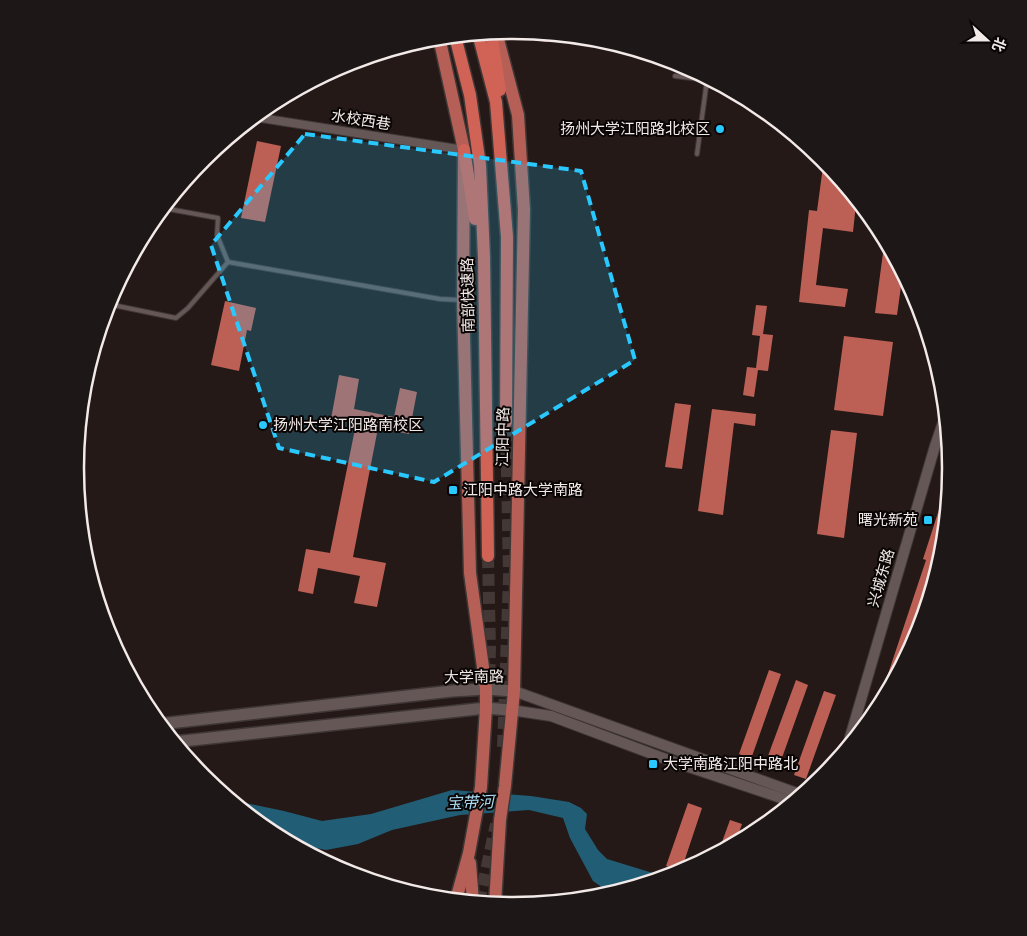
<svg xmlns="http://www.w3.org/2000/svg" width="1027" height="936" viewBox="0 0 1027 936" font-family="'PT Sans Narrow','Noto Sans SC',sans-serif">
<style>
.water{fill:#215e76}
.building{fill:#bc6055}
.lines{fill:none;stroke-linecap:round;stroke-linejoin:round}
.trunk-tunnel{stroke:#433836;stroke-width:12;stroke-dasharray:12 6;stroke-linecap:butt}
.service-casing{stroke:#3f3736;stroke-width:6}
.minor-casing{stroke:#3f3736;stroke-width:10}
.tertiary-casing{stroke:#3f3736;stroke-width:12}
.secondary-casing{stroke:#3f3736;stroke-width:14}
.primary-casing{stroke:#3f3736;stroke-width:15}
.trunk-casing{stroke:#3f3736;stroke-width:15}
.service{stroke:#655755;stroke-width:4}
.minor{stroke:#655755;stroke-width:8}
.tertiary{stroke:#655755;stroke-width:10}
.secondary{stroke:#655755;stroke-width:11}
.primary{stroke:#b55f56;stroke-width:12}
.trunk{stroke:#d06256;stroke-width:12}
.marked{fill:#29c8ff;fill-opacity:0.2;stroke:#29c8ff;stroke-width:4;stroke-dasharray:10 6;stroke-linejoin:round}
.poi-dot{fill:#29c8ff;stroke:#0a0505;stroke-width:2}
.labels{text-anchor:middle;stroke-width:4;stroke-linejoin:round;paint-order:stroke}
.street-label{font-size:15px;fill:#f2eae8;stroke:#0a0505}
.poi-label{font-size:15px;fill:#f2eae8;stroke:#0a0505;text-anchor:start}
.water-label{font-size:16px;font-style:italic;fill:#aadbf2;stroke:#0a0505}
.rim{fill:none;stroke:#f2eae8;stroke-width:2.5}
</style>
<rect width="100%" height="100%" fill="#241917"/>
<polygon class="water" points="452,790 531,796 569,802 581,808 587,814 585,829 598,850 607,859 666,877 612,894 610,893 593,881 570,838 563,818 529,810 460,815 392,830 358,844 326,850 291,843 270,832 231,800 284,811 322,821 371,814"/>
<g class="building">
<polygon points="512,30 548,33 547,42 506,36 504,31"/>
<polygon points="672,61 681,63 694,70 693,71 671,69"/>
<polygon points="257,141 281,146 265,222 241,218"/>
<polygon points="824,159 861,205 856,204 853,232 823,228 816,285 848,289 845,307 799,302 809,210 817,211"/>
<polygon points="885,238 903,272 897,315 875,313"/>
<polygon points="225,301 256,308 251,331 247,330 239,371 211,365"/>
<polygon points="756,305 767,306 763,334 773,335 768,371 758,370 754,397 743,395 747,367 756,368 760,336 752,335"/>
<polygon points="844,336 893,342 883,416 834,410"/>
<polygon points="339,375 359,379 354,409 394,417 400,388 417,392 409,434 378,428 353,557 386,563 377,607 354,603 360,576 318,568 313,594 298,591 306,549 330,553 356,424 331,419"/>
<polygon points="675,403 691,405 682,469 665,467"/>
<polygon points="712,409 756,414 755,426 734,423 723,515 698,511"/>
<polygon points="831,430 857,433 844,538 817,534"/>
<polygon points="946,488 949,489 943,554 918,636 893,682 886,680 926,560 923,559"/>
<polygon points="769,670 781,674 751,759 739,754"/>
<polygon points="796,680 808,685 778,769 765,764"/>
<polygon points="824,691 836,695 806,779 794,775"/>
<polygon points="688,803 702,808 681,871 666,866"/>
<polygon points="730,820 742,824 735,844 718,853"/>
</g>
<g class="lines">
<g class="trunk-tunnel">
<polyline points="488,556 490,648 489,683"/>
<polyline points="503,747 509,576 506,422"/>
<polyline points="462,901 468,877"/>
<polyline points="479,903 496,824"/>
</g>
<defs>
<g id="service">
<polyline points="675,76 707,80 697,154"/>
<polyline points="707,77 707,80 715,82"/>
<polyline points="163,208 218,218 217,235 228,262"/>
<polyline points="228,262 440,299 460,300"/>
<polyline points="108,304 176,318 188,308 228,262"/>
</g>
<polyline id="minor" points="254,117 464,150"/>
<g id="tertiary">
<polyline points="514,691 802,795"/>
<polyline points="511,710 551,716 671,761 793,802"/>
<polyline points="846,751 935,446 946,414"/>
</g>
<g id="secondary">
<polyline points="160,724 452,691 486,689 514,691"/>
<polyline points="174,742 486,708 511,710"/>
</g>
<g id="primary">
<polyline points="439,37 464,150 463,300 470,573 486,689 486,708 481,787 469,853 456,900"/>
<polyline points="470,863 473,902"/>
<polyline points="495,904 500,820 505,786 514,691 524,210 518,115 496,32"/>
</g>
<g id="trunk">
<polyline points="491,32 500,90"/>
<polyline points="478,33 496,102 507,237 506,422"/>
<polyline points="455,36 470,95 480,165 484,257 488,556"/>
<polyline points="464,150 475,219"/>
</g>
</defs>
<use href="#service" class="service-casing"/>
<use href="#minor" class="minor-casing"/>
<use href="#tertiary" class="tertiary-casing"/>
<use href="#secondary" class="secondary-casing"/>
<use href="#primary" class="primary-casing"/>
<use href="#trunk" class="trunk-casing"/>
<use href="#service" class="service"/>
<use href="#minor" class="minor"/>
<use href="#tertiary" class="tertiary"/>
<use href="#secondary" class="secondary"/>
<use href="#primary" class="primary"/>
<use href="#trunk" class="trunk"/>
</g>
<path class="marked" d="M305,134L581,171L635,360L434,482L279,448L211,245Z"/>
<g class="poi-dot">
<circle cx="720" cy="129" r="5"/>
<circle cx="263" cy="425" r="5"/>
<rect x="448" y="485" width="10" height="10" rx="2.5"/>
<rect x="923" y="515" width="10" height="10" rx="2.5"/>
<rect x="648" y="759" width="10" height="10" rx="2.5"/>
</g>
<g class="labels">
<g class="street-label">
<text transform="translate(361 120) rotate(9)" y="5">水校西巷</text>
<text transform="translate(468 295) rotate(-91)" y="5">南部快速路</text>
<text transform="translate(503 437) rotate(-89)" y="5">江阳中路</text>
<text transform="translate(881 578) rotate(-74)" y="5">兴城东路</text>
<text transform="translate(474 677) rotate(-1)" y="5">大学南路</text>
</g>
<g class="poi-label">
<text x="710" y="134" text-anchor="end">扬州大学江阳路北校区</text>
<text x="273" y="430">扬州大学江阳路南校区</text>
<text x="463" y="495">江阳中路大学南路</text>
<text x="918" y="525" text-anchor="end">曙光新苑</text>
<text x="663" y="769">大学南路江阳中路北</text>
</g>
<g class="water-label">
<text transform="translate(470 802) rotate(-2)" y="6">宝带河</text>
</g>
</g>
<path d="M0 0H1027V936H0ZM84 468a429 429 0 1 1 858 0a429 429 0 1 1-858 0Z" fill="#1d1717" fill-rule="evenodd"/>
<path class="rim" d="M84 468a429 429 0 1 1 858 0a429 429 0 1 1-858 0Z"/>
<g transform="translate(987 40) rotate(111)" stroke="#0a0505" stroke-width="4" paint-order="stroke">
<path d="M0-4L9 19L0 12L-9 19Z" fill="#f2eae8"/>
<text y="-8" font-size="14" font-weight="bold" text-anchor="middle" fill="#f2eae8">北</text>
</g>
</svg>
